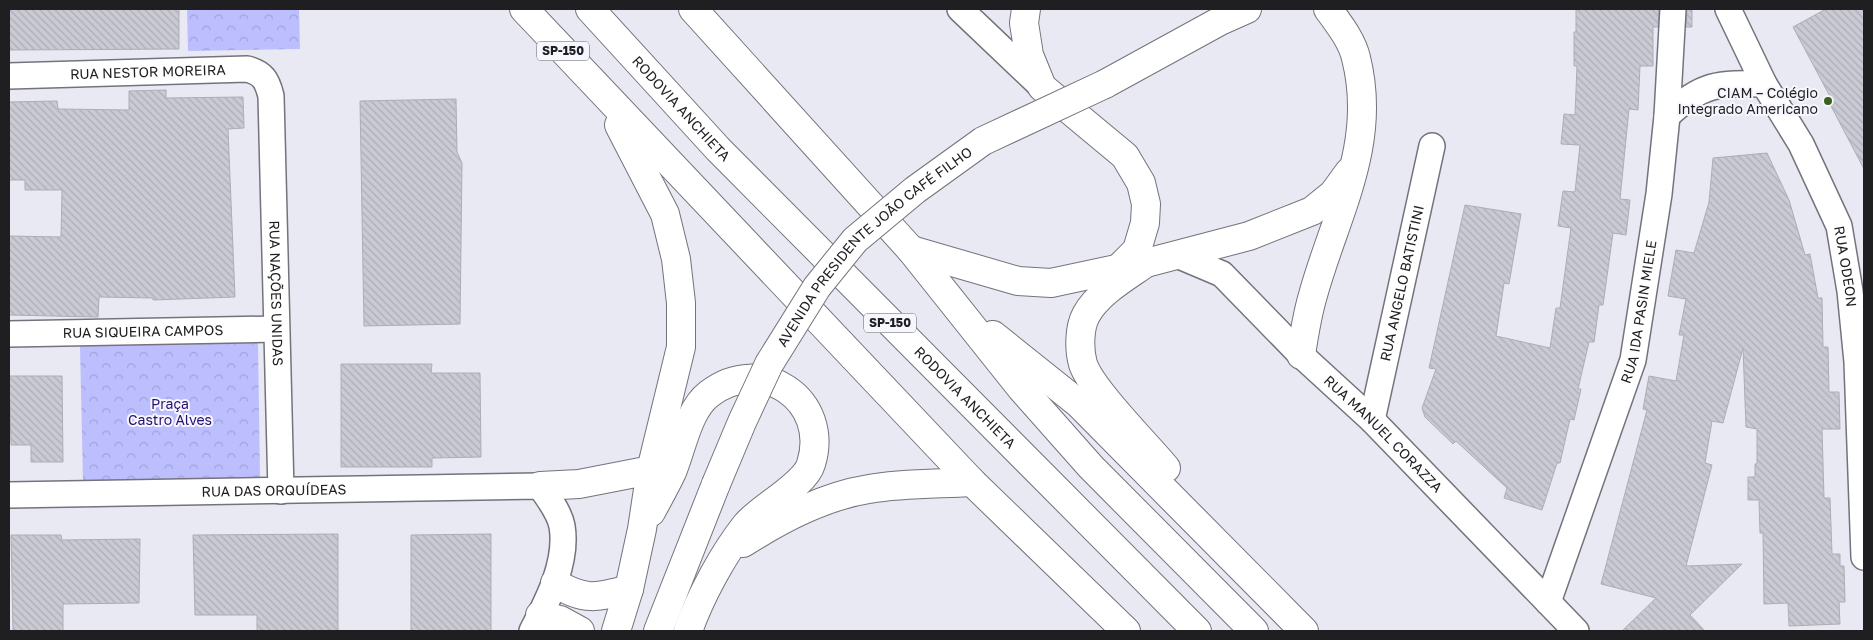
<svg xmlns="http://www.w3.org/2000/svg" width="1873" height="640" viewBox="0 0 1873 640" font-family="'Golos Text',sans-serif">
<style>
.forest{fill:url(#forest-crowns)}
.building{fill:url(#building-back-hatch);stroke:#adadb7}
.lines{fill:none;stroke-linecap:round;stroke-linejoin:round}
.minor-casing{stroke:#73737c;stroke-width:28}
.major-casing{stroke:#73737c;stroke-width:30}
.highway-casing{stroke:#73737c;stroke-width:30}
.minor{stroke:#fff;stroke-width:25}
.major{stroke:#fff;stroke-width:28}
.highway{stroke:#fff;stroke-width:28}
.major-bridge-casing{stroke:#73737c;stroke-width:30;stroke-linecap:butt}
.major-bridge{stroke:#fff;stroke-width:28}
.poi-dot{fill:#3b621d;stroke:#f6f6fe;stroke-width:2}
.labels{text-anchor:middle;stroke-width:4;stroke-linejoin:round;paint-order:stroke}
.shield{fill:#f6f6fe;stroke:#606064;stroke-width:1}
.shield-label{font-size:12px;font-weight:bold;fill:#1f1f22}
.street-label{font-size:14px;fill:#1f1f22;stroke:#f6f6fe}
.poi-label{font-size:14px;fill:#1f1f22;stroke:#f6f6fe;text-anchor:end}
.park-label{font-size:14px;fill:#271170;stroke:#f6f6fe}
</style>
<defs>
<pattern id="forest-crowns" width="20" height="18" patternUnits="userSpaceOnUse" patternTransform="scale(1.25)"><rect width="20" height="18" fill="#bcbefe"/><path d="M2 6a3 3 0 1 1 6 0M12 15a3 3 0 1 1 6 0" fill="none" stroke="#a1a3d9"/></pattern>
<pattern id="building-back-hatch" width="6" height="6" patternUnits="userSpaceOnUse" patternTransform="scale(1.25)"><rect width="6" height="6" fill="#c9cad3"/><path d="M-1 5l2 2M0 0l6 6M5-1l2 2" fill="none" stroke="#acadb5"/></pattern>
</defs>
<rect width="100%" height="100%" fill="#e8e9f3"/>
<g class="forest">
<polygon points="187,9 299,9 300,49 188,51"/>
<polygon points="258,343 260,479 83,482 80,346"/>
</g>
<g class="building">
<polygon points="9,9 179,9 179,49 9,50"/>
<polygon points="1576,9 1659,9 1658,27 1653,27 1653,66 1640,66 1638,110 1629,109 1620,199 1630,200 1626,235 1613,233 1603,305 1599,305 1594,342 1589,342 1578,389 1581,389 1574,420 1570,419 1560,463 1557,463 1542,510 1504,498 1507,488 1456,441 1453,444 1425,417 1422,408 1436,369 1429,368 1465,205 1521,214 1509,284 1504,283 1496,336 1550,348 1556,308 1560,308 1571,228 1558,226 1563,191 1575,192 1580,145 1561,144 1564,114 1575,115 1577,66 1574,66 1574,32 1576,32"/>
<polygon points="1687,9 1692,9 1692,27 1686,27"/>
<polygon points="1826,9 1864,9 1864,169 1831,106 1834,104 1793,27"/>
<polygon points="166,90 166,98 243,97 244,128 228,129 235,297 153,300 153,298 99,297 98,317 9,315 9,236 61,237 62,190 25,190 25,180 9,180 9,102 57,101 58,109 129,110 129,91"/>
<polygon points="456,99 457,152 462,163 460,324 364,326 360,101"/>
<polygon points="1767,153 1789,200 1805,255 1810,254 1818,298 1822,298 1823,347 1828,347 1829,392 1839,392 1840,429 1822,429 1824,498 1830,498 1832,554 1840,554 1840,566 1844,566 1845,602 1839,602 1840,624 1789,626 1788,603 1764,604 1763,533 1760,533 1759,500 1748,500 1748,477 1755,477 1755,464 1757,464 1757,429 1746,427 1743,348 1723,423 1712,421 1705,463 1712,465 1686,566 1742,564 1690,615 1705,631 1622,631 1656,598 1601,584 1647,410 1643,409 1649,376 1676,381 1684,335 1679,335 1686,299 1668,296 1676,250 1694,253 1709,202 1713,158"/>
<polygon points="341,364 432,364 431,373 480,373 481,457 432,458 432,467 341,467"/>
<polygon points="9,376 62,376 63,462 31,462 31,445 11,445"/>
<polygon points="338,534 338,631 257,631 257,615 195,615 193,535"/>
<polygon points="491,534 491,631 411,631 411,535"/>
<polygon points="11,535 61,535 62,540 140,539 139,603 63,604 63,631 13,631"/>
</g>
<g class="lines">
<defs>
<g id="minor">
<polyline points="960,9 1042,87"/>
<path id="s1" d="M1728,9L1764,84L1801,144L1839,226L1850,291L1857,362L1864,557"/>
<path id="s2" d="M9,76L247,69C263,73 267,80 271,96L281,491"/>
<path d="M1667,116C1702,83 1718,83 1764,84"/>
<path id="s3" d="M1177,255L1222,274L1301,355L1372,420L1576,631"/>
<path id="s4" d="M9,334L276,329"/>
<path id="s5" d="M1372,420L1432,146"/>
<path id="s6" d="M9,495L540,486C548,498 559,511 562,526C568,562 548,600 532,631"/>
<path id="s7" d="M1548,602L1633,360L1659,194L1667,116L1673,9"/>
</g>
<g id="major">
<polyline points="1026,9 1024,23 1029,55 1042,87 1125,156 1141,183 1146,204 1145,223 1137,250 1117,270"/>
<polyline points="1105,84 1220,21 1247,9"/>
<polyline points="1146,263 1249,236 1312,211 1333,194 1349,172"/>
<path d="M1301,355C1304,335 1307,315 1313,295C1335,215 1378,145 1356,58C1352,40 1338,23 1328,9"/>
<polyline points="658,631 716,484"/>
</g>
<g id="highway">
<polyline points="524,9 972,482 1126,631"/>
<path id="s8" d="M590,9L718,149L1197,631"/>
<polyline points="693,9 911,250 1021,388 1091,467 1254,631"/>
<polyline points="911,250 1018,281 1051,283 1135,265"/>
<path d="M1146,263C1126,277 1098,293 1086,315C1079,328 1079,350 1083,364C1091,389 1147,445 1166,468"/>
<polyline points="993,335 1078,403 1304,631"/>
<polyline points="540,486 579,484 651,470"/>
<path d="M651,512C658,499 666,485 672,472C682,448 688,410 709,394C761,353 831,400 811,464C805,485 761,507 746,525C723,554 700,597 688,631"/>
<path d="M743,543C781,519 824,496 869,489C902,483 938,484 972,482"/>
<path d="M555,583C584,601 597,598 629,589"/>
<polyline points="540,615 560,620 580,631"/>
<polyline points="616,631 629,589 642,529 651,470 681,347 681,303 676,259 665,214 619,125"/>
</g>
</defs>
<use href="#minor" class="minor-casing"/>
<use href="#major" class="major-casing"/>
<use href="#highway" class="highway-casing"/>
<use href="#minor" class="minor"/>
<use href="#major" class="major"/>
<use href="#highway" class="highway"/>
<defs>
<g id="major-bridge">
<path id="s9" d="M716,484L742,422L769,364L817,287L855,240L915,190L983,141L1105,84"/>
</g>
</defs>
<use href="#major-bridge" class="major-bridge-casing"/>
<use href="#major-bridge" class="major-bridge"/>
</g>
<circle class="poi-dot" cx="1828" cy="101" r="5"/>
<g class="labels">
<g class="shield">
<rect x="537" y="41.5" width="52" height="19" rx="4"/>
<rect x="864" y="313.5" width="52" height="19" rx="4"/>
</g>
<g class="shield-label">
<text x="563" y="55">SP-150</text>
<text x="890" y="327">SP-150</text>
</g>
<g class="street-label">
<text dy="5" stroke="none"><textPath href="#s2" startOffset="139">RUA NESTOR MOREIRA</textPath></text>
<text dy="5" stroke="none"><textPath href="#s8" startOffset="135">RODOVIA ANCHIETA</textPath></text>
<text dy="5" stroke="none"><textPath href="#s9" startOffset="291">AVENIDA PRESIDENTE JOÃO CAFÉ FILHO</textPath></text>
<text dy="5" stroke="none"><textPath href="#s1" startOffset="285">RUA ODEON</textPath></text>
<text dy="5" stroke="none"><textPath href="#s5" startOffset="140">RUA ANGELO BATISTINI</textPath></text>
<text dy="5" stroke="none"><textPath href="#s2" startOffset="474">RUA NAÇÕES UNIDAS</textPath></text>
<text dy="5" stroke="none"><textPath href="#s7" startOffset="305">RUA IDA PASIN MIELE</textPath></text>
<text dy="5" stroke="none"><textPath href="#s4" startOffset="134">RUA SIQUEIRA CAMPOS</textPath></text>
<text dy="5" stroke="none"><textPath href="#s8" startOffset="540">RODOVIA ANCHIETA</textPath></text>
<text dy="5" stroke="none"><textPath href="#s3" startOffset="276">RUA MANUEL CORAZZA</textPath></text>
<text dy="5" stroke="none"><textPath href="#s6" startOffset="265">RUA DAS ORQUÍDEAS</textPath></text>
</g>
<g class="poi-label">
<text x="1818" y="98">CIAM – Colégio<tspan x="1818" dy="16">Integrado Americano</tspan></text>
</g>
<g class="park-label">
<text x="170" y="409">Praça<tspan x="170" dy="16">Castro Alves</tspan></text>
</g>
</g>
<rect width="1873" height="640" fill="none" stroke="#1f1f22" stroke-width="20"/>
</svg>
